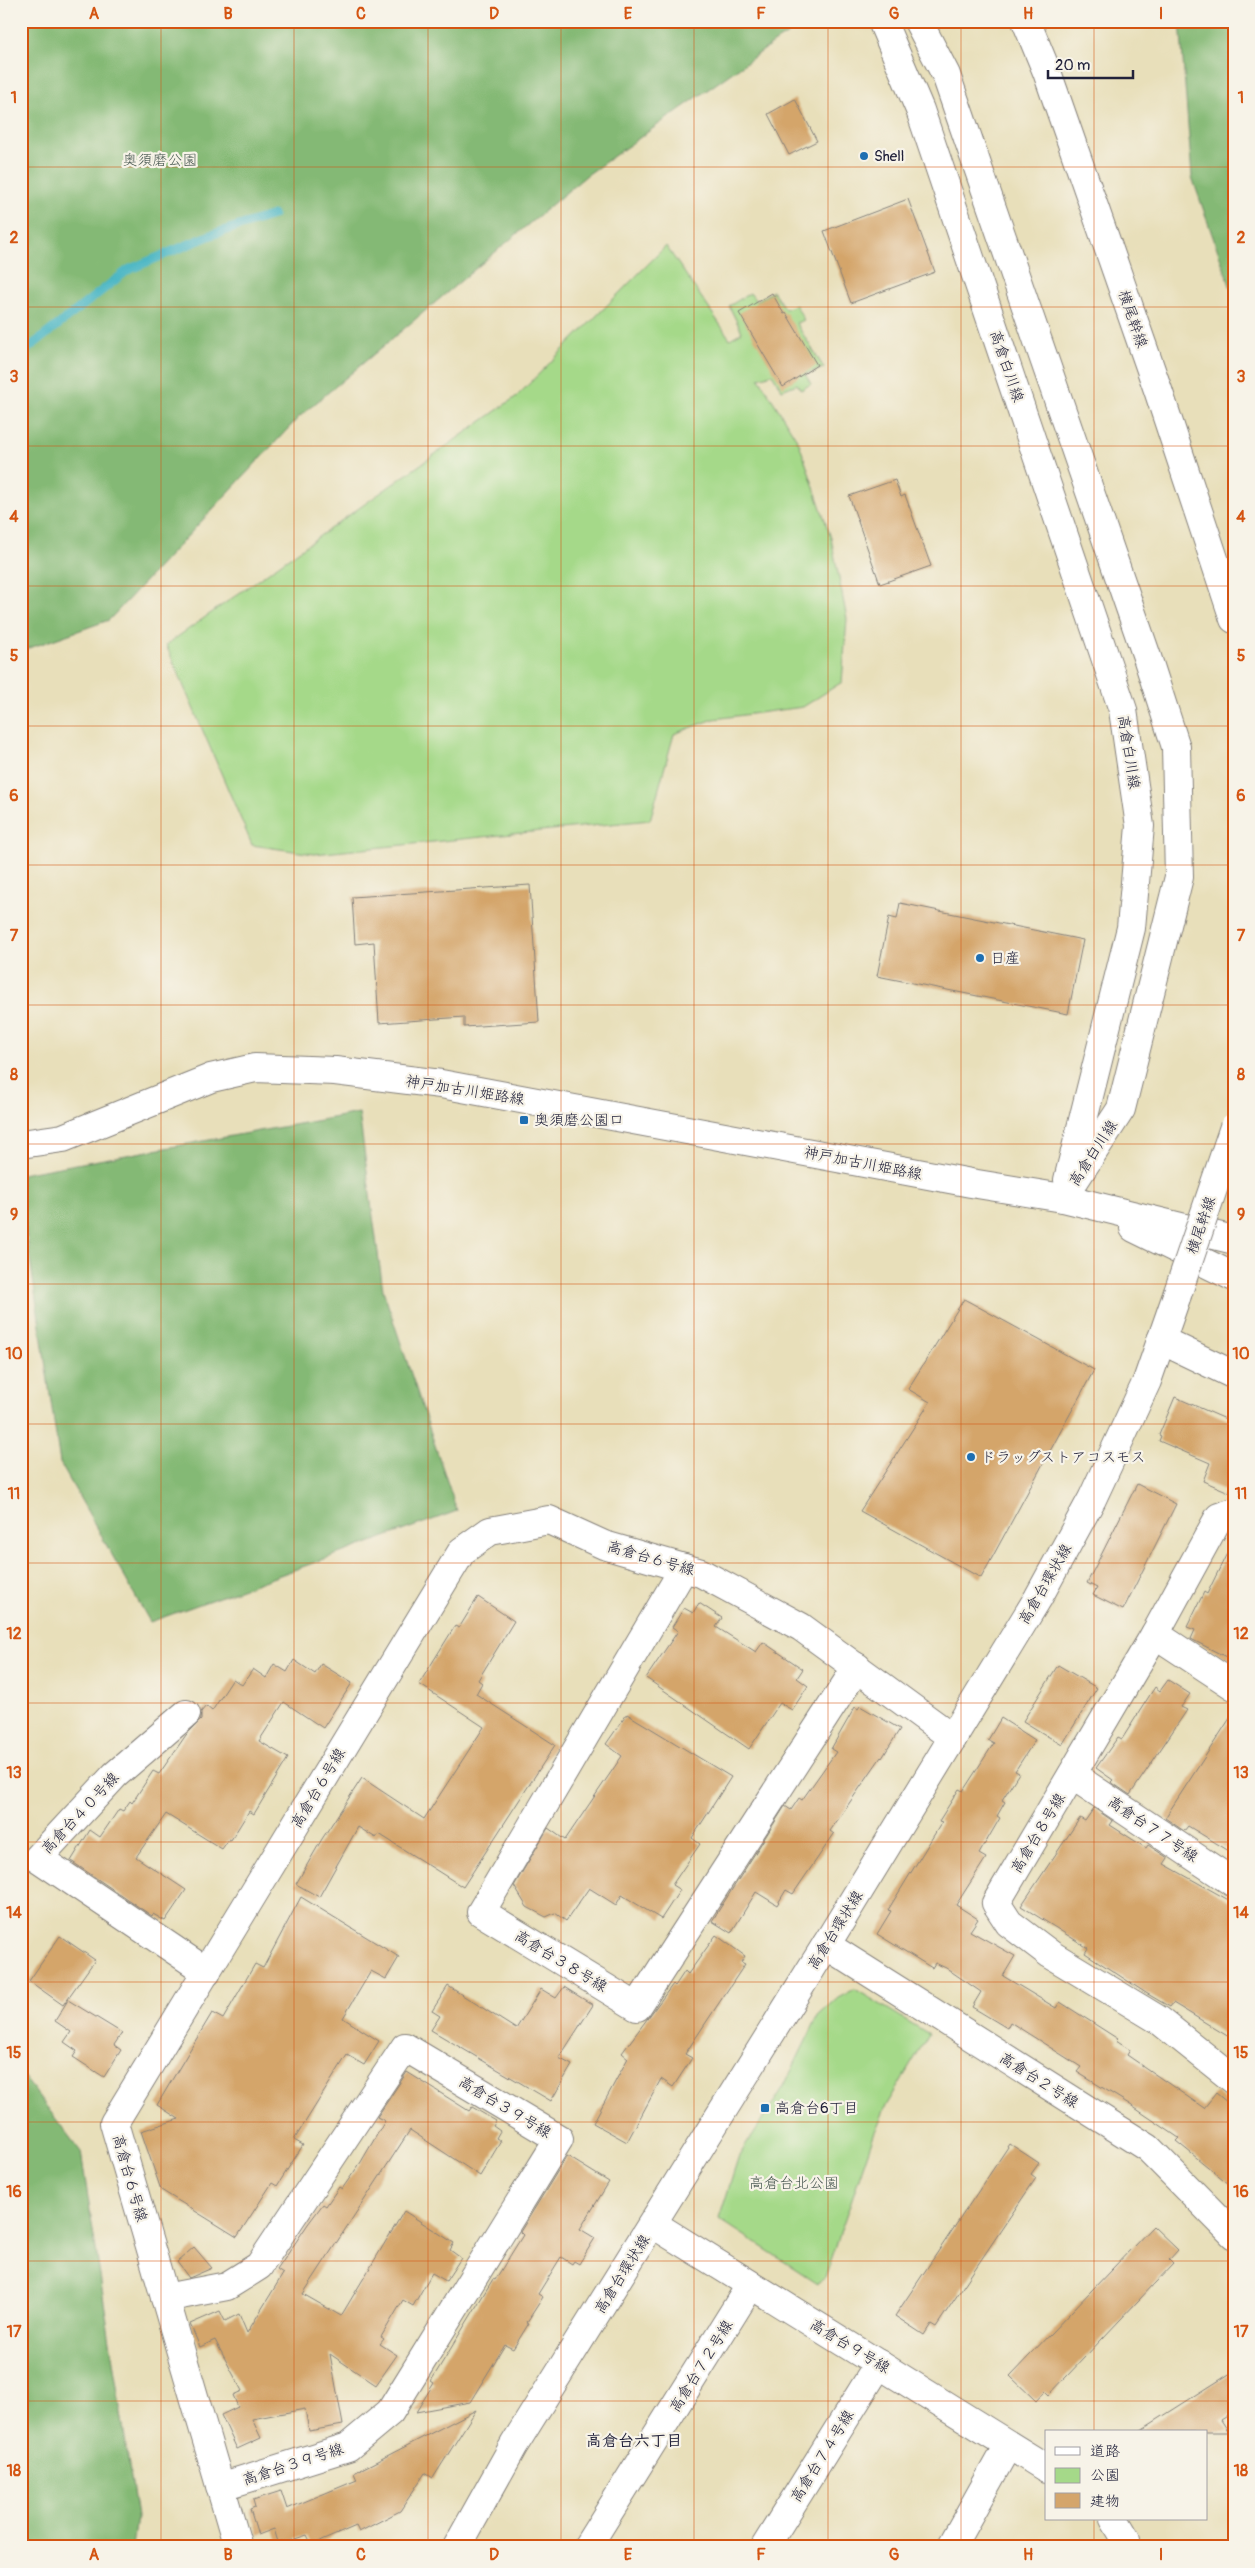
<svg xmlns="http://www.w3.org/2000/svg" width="1255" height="2568" viewBox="0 0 1255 2568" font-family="Pangolin,'Klee One',sans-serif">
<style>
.green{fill:#a5d989;stroke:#647e62}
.forest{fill:#84b975;stroke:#536e58}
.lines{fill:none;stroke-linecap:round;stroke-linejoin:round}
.stream{stroke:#49b6c4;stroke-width:9}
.building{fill:#d4a56b}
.minor-casing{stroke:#85807a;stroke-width:30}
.tertiary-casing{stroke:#85807a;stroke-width:30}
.primary-casing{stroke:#85807a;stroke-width:30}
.minor{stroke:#fff;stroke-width:28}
.tertiary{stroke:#fff;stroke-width:28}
.primary{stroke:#fff;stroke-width:28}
.tertiary-bridge-casing{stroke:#85807a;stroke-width:30;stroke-linecap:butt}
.tertiary-bridge{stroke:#fff;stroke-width:28}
.grid{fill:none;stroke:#d45411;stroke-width:1;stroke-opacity:0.55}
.poi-dot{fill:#1f6fb2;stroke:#f7f3e8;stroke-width:2}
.labels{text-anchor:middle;stroke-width:4.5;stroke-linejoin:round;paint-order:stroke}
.poi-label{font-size:15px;fill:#22223b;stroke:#f7f3e8;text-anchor:start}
.park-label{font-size:15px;fill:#495952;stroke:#f7f3e8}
.street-label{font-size:15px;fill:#22223b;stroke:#f7f3e8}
.neighbourhood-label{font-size:16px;font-weight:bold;fill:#22223b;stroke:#f7f3e8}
.neatline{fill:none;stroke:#d45411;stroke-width:2}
.grid-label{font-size:16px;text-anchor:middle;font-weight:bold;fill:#d45411}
</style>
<rect width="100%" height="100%" fill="#f7f3e8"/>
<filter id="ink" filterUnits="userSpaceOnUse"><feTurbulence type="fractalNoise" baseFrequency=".02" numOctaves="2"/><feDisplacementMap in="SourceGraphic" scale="10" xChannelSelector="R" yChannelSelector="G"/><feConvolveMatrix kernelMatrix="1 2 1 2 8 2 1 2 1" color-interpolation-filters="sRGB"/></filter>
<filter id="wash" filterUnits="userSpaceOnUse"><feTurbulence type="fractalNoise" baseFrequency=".0096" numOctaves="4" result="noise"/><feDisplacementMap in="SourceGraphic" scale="20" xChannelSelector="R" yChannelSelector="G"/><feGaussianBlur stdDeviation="1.12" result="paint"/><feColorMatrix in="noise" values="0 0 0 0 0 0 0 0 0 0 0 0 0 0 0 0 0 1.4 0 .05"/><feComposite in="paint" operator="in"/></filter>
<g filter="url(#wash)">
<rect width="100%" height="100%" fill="#e8dfba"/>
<g class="green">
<polygon points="666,246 730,339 742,332 729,306 750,293 756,301 773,291 785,309 796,305 804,320 796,323 824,368 805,374 811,384 801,390 797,384 782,390 772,374 759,378 799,443 831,538 847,619 842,682 803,707 714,719 674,734 650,820 314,854 252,845 166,645 517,396"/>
<polygon points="855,1989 929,2034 886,2106 874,2134 825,2278 817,2283 719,2219 739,2156 783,2088 818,2016 838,1998"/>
</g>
<g class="forest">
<polygon points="21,21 810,21 778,40 587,175 299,417 109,620 21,651"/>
<polygon points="1180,21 1234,21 1234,297 1192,177"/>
<polygon points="359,1113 383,1290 457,1511 150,1622 60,1463 21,1197 21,1174"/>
<polygon points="21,2073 81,2152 137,2517 133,2547 21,2547"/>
</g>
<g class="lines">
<polyline class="stream" points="21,354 128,270 211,235 273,215"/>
</g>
<g id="blocks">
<g class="building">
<polygon points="795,99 817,141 789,155 768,114"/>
<polygon points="908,199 935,272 851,303 824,231"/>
<polygon points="772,293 784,314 786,313 817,365 783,387 739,313"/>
<polygon points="895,480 901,497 905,495 931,566 880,584 849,496"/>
<polygon points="530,885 539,1022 464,1027 464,1017 379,1023 374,942 355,944 352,897"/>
<polygon points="900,903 1083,940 1068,1014 877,976 889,917 897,919"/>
<polygon points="964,1299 1094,1370 981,1578 860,1511 930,1402 908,1389"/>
<polygon points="1175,1397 1228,1420 1234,1407 1234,1479 1229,1492 1203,1481 1210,1463 1159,1441 1161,1436 1159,1435"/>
<polygon points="1137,1484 1176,1504 1123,1610 1093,1595 1097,1588 1087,1583"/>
<polygon points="1234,1539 1234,1661 1191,1639 1195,1630 1187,1627 1204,1592 1207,1594"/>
<polygon points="478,1597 514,1621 478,1680 482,1683 476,1694 555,1745 463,1887 379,1834 376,1838 358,1827 319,1897 296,1884 322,1839 362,1778 424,1819 484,1727 419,1684 455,1626 459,1628"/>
<polygon points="699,1603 722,1618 716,1627 756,1652 763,1642 803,1669 797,1678 808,1686 792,1710 780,1703 749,1749 646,1678 678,1631 672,1627 684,1608 693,1613"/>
<polygon points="294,1660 315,1674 321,1664 352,1683 323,1728 284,1702 259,1741 288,1758 254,1814 249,1811 231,1840 229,1839 222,1849 166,1814 136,1857 186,1890 165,1921 153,1914 152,1916 71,1861 90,1830 100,1837 119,1809 123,1811 130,1801 132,1803 153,1771 159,1774 186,1735 201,1720 201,1712 206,1706 212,1711 233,1679 242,1685 253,1669 266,1678 274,1664 287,1672"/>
<polygon points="1058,1665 1097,1688 1062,1745 1023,1721"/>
<polygon points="1168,1680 1190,1694 1181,1707 1187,1710 1130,1795 1111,1782 1113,1780 1096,1768 1118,1737 1122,1739 1155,1687 1160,1691"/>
<polygon points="860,1706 900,1729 882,1758 881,1757 830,1831 834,1834 793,1894 786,1890 777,1905 756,1892 731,1933 712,1921 785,1806 791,1810 799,1798 802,1800 836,1752 831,1749 855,1707 858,1709"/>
<polygon points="1234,1712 1234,1854 1188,1826 1184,1831 1165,1818"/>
<polygon points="627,1714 731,1777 692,1838 700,1844 672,1885 680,1890 661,1919 622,1895 616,1905 589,1888 566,1921 555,1913 546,1917 527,1907 514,1886 548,1828 565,1840 622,1756 606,1744"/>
<polygon points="1001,1718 1035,1740 1015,1771 1019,1773 1002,1800 1005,1802 997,1816 1000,1818 979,1854 986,1858 956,1905 978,1919 970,1931 1015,1956 1003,1976 1056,2008 1060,2002 1118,2039 1116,2041 1130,2050 1127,2055 1204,2108 1216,2093 1234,2108 1234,2188 1176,2141 1179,2138 1129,2104 1077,2072 1081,2067 1010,2022 1007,2028 972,2007 981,1992 946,1968 935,1963 932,1968 877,1934 891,1911 888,1910 942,1822 939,1821 959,1789 963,1791 994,1743 988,1740"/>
<polygon points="1094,1808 1113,1821 1110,1825 1146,1848 1148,1845 1168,1858 1164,1864 1234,1903 1234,2040 1173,2003 1170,2007 1146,1993 1085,1953 1088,1948 1021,1906 1080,1818 1085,1821"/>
<polygon points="301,1897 399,1957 386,1979 371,1971 343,2018 379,2041 364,2065 347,2055 294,2140 303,2145 277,2186 272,2183 237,2237 161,2190 141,2131 179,2119 157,2105 212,2013 223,2019 255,1964 263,1968"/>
<polygon points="716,1935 745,1956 741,1962 745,1964 685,2054 692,2058 673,2087 661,2079 627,2142 593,2123 628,2058 622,2053 673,1984 675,1986 685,1971 688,1974"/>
<polygon points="60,1936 95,1960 63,2005 29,1981"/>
<polygon points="448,1986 516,2029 541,1989 556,1998 564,1987 593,2005 559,2058 572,2065 551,2101 431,2030 440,2016 432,2011"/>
<polygon points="68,2000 122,2033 114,2045 121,2050 104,2077 73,2057 77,2051 64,2042 71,2032 55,2021"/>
<polygon points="407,2072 469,2111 472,2107 496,2121 493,2126 500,2131 496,2138 501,2141 480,2176 410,2130 303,2294 341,2316 404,2211 454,2243 450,2250 461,2258 446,2281 432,2273 413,2306 403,2300 381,2337 384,2339 380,2344 397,2355 376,2385 330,2354 343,2425 309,2431 305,2409 252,2419 261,2438 237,2449 221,2415 238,2407 233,2395 242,2391 215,2340 200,2347 190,2324 220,2311 225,2321 239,2314 247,2333 283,2274 277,2270 308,2224 323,2204 326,2206 339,2187 342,2189 361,2162 385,2121 377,2117"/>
<polygon points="1010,2144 1039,2163 1031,2174 1036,2178 936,2327 931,2324 924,2335 895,2316"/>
<polygon points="567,2156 609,2182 580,2229 595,2238 579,2264 574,2261 572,2264 561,2257 538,2294 543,2297 527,2322 529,2323 513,2349 505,2345 470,2402 416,2412 434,2383 431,2381 493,2279 495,2280 523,2235 520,2232"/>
<polygon points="1153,2226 1178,2250 1169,2260 1173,2264 1049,2395 1045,2391 1036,2401 1010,2376"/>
<polygon points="194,2247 212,2268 189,2278 177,2262"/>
<polygon points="1234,2371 1234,2412 1221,2420 1229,2432 1138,2432"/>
<polygon points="476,2410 433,2478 425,2473 400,2511 359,2532 356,2526 312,2545 307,2535 283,2543 282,2541 278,2542 274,2529 258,2535 250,2509 255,2507 253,2500 281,2491 287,2509 357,2480 354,2473"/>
</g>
</g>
</g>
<g filter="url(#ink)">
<use href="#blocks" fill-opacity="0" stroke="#85807a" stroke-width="1"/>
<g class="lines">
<defs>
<g id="minor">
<polyline points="1234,1512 1219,1517 1155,1634 996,1903 1009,1923 1050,1954 1159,2020 1234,2080"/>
<polyline points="684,1568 481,1912 637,2007 857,1667"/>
<polyline points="1155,1634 1234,1686"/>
<polyline points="186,1714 115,1775 38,1858 207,1972"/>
<polyline points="1072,1775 1234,1883"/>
<polyline points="653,2224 1046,2468"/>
<polyline points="165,2298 227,2286 259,2266 405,2047 559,2139 390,2412 348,2447 220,2487"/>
<polyline points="1114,2519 1126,2539 1127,2547"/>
<polyline points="238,2547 114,2123 462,1551 490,1531 549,1520 604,1545 701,1573 801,1627 953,1738"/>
<polyline points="587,2547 750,2286"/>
<polyline points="765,2547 879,2364"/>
<polyline points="951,2547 1008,2445"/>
</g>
<g id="tertiary">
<polyline points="882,21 920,110 1123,710 1140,826 1131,928 1068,1180"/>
<polyline points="918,21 946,75 1147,657 1176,747 1179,877 1121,1109 1063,1198"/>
<polyline points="1026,21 1047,72 1158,390 1234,619"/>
<polyline points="1161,1340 1234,1375"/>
<polyline points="826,1945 1148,2148 1234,2235"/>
<polyline points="457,2547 514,2445 826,1945 1038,1598 1092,1499 1147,1381 1177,1295"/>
</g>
<g id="primary">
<polyline points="21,1144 63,1138 211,1078 255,1068 335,1071 441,1084 971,1183 1063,1198 1234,1240"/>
<polyline points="1134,1228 1234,1277"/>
</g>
</defs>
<use href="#minor" class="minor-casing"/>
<use href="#tertiary" class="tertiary-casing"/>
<use href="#primary" class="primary-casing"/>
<use href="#minor" class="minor"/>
<use href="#tertiary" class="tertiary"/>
<use href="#primary" class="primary"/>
<defs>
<polyline id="tertiary-bridge" points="1177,1295 1234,1127"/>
</defs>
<use href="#tertiary-bridge" class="tertiary-bridge-casing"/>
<use href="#tertiary-bridge" class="tertiary-bridge"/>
</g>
</g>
<path class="grid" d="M161,21V2547M294,21V2547M428,21V2547M561,21V2547M694,21V2547M828,21V2547M961,21V2547M1094,21V2432M21,167H1234M21,307H1234M21,446H1234M21,586H1234M21,726H1234M21,865H1234M21,1005H1234M21,1144H1234M21,1284H1234M21,1424H1234M21,1563H1234M21,1703H1234M21,1842H1234M21,1982H1234M21,2122H1234M21,2261H1234M21,2401H1234M1094,2519V2547"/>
<g class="poi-dot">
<circle cx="864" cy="156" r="5"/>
<circle cx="980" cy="958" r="5"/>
<rect x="519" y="1115" width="10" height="10" rx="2.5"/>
<circle cx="971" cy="1457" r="5"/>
<rect x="760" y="2103" width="10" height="10" rx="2.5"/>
</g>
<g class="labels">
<g class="poi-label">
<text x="874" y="161">Shell</text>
<text x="990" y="963">日産</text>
<text x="534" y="1125">奥須磨公園口</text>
<text x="981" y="1462">ドラッグストアコスモス</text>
<text x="775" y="2113">高倉台6丁目</text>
</g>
<g class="park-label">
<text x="160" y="165">奥須磨公園</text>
<text x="794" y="2188">高倉台北公園</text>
</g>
<g class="street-label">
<text transform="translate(1133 319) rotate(71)" y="5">横尾幹線</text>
<text transform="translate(1007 366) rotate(71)" y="5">高倉白川線</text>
<text transform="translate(1129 752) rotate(81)" y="5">高倉白川線</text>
<text transform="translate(465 1090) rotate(9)" y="5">神戸加古川姫路線</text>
<text transform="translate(1093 1153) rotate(-57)" y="5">高倉白川線</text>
<text transform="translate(863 1163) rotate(11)" y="5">神戸加古川姫路線</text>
<text transform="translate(1201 1225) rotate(-71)" y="5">横尾幹線</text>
<text transform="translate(651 1558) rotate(16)" y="5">高倉台６号線</text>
<text transform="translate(1045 1584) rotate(-60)" y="5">高倉台環状線</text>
<text transform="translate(318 1788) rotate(-59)" y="5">高倉台６号線</text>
<text transform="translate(80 1813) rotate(-47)" y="5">高倉台４０号線</text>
<text transform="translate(1153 1829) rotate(34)" y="5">高倉台７７号線</text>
<text transform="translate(1038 1833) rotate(-59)" y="5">高倉台８号線</text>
<text transform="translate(835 1930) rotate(-58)" y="5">高倉台環状線</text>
<text transform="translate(561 1961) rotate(31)" y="5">高倉台３８号線</text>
<text transform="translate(1039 2080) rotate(32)" y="5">高倉台２号線</text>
<text transform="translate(505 2107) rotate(31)" y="5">高倉台３９号線</text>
<text transform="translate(130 2178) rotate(74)" y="5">高倉台６号線</text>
<text transform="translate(622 2274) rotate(-58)" y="5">高倉台環状線</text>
<text transform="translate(850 2346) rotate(31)" y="5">高倉台９号線</text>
<text transform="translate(701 2366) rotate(-58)" y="5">高倉台７２号線</text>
<text transform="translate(822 2456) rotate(-58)" y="5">高倉台７４号線</text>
<text transform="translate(293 2464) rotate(-18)" y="5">高倉台３９号線</text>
</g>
<g class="neighbourhood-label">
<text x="634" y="2446">高倉台六丁目</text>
</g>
</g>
<rect width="1255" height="2568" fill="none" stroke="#f7f3e8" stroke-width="55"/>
<rect x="1045" y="2430" width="162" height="90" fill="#f7f3e8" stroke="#a29fa3"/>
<rect x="1055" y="2447" width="25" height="8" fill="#ffffff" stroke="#a29fa3"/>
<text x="1090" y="2456" font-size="15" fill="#22223b">道路</text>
<rect x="1055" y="2468" width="25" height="15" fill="#a5d989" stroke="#a29fa3"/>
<text x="1090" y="2480" font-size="15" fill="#22223b">公園</text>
<rect x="1055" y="2493" width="25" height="15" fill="#d4a56b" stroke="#a29fa3"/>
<text x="1090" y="2506" font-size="15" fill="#22223b">建物</text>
<path d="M1048 70v8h85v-8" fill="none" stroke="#22223b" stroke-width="2.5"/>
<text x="1055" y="70" font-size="15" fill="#22223b" stroke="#f7f3e8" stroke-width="4" paint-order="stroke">20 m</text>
<rect x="28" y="28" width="1200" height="2512" class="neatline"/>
<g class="grid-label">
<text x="94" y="19">A</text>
<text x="228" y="19">B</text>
<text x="361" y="19">C</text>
<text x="494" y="19">D</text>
<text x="628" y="19">E</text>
<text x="761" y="19">F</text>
<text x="894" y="19">G</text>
<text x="1028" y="19">H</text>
<text x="1161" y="19">I</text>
<text x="14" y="103">1</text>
<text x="1241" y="103">1</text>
<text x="14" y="243">2</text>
<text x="1241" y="243">2</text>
<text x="14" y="382">3</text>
<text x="1241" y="382">3</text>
<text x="14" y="522">4</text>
<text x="1241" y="522">4</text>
<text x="14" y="661">5</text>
<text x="1241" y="661">5</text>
<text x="14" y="801">6</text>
<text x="1241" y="801">6</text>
<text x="14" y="941">7</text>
<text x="1241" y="941">7</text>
<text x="14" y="1080">8</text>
<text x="1241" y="1080">8</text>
<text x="14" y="1220">9</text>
<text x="1241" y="1220">9</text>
<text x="14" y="1359">10</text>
<text x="1241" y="1359">10</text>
<text x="14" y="1499">11</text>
<text x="1241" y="1499">11</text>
<text x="14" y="1639">12</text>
<text x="1241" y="1639">12</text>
<text x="14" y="1778">13</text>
<text x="1241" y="1778">13</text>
<text x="14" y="1918">14</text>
<text x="1241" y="1918">14</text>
<text x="14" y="2058">15</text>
<text x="1241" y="2058">15</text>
<text x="14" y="2197">16</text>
<text x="1241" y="2197">16</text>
<text x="14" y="2337">17</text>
<text x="1241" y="2337">17</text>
<text x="14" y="2476">18</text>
<text x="1241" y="2476">18</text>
<text x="94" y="2560">A</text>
<text x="228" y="2560">B</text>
<text x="361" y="2560">C</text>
<text x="494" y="2560">D</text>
<text x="628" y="2560">E</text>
<text x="761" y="2560">F</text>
<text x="894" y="2560">G</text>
<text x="1028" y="2560">H</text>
<text x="1161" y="2560">I</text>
</g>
</svg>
